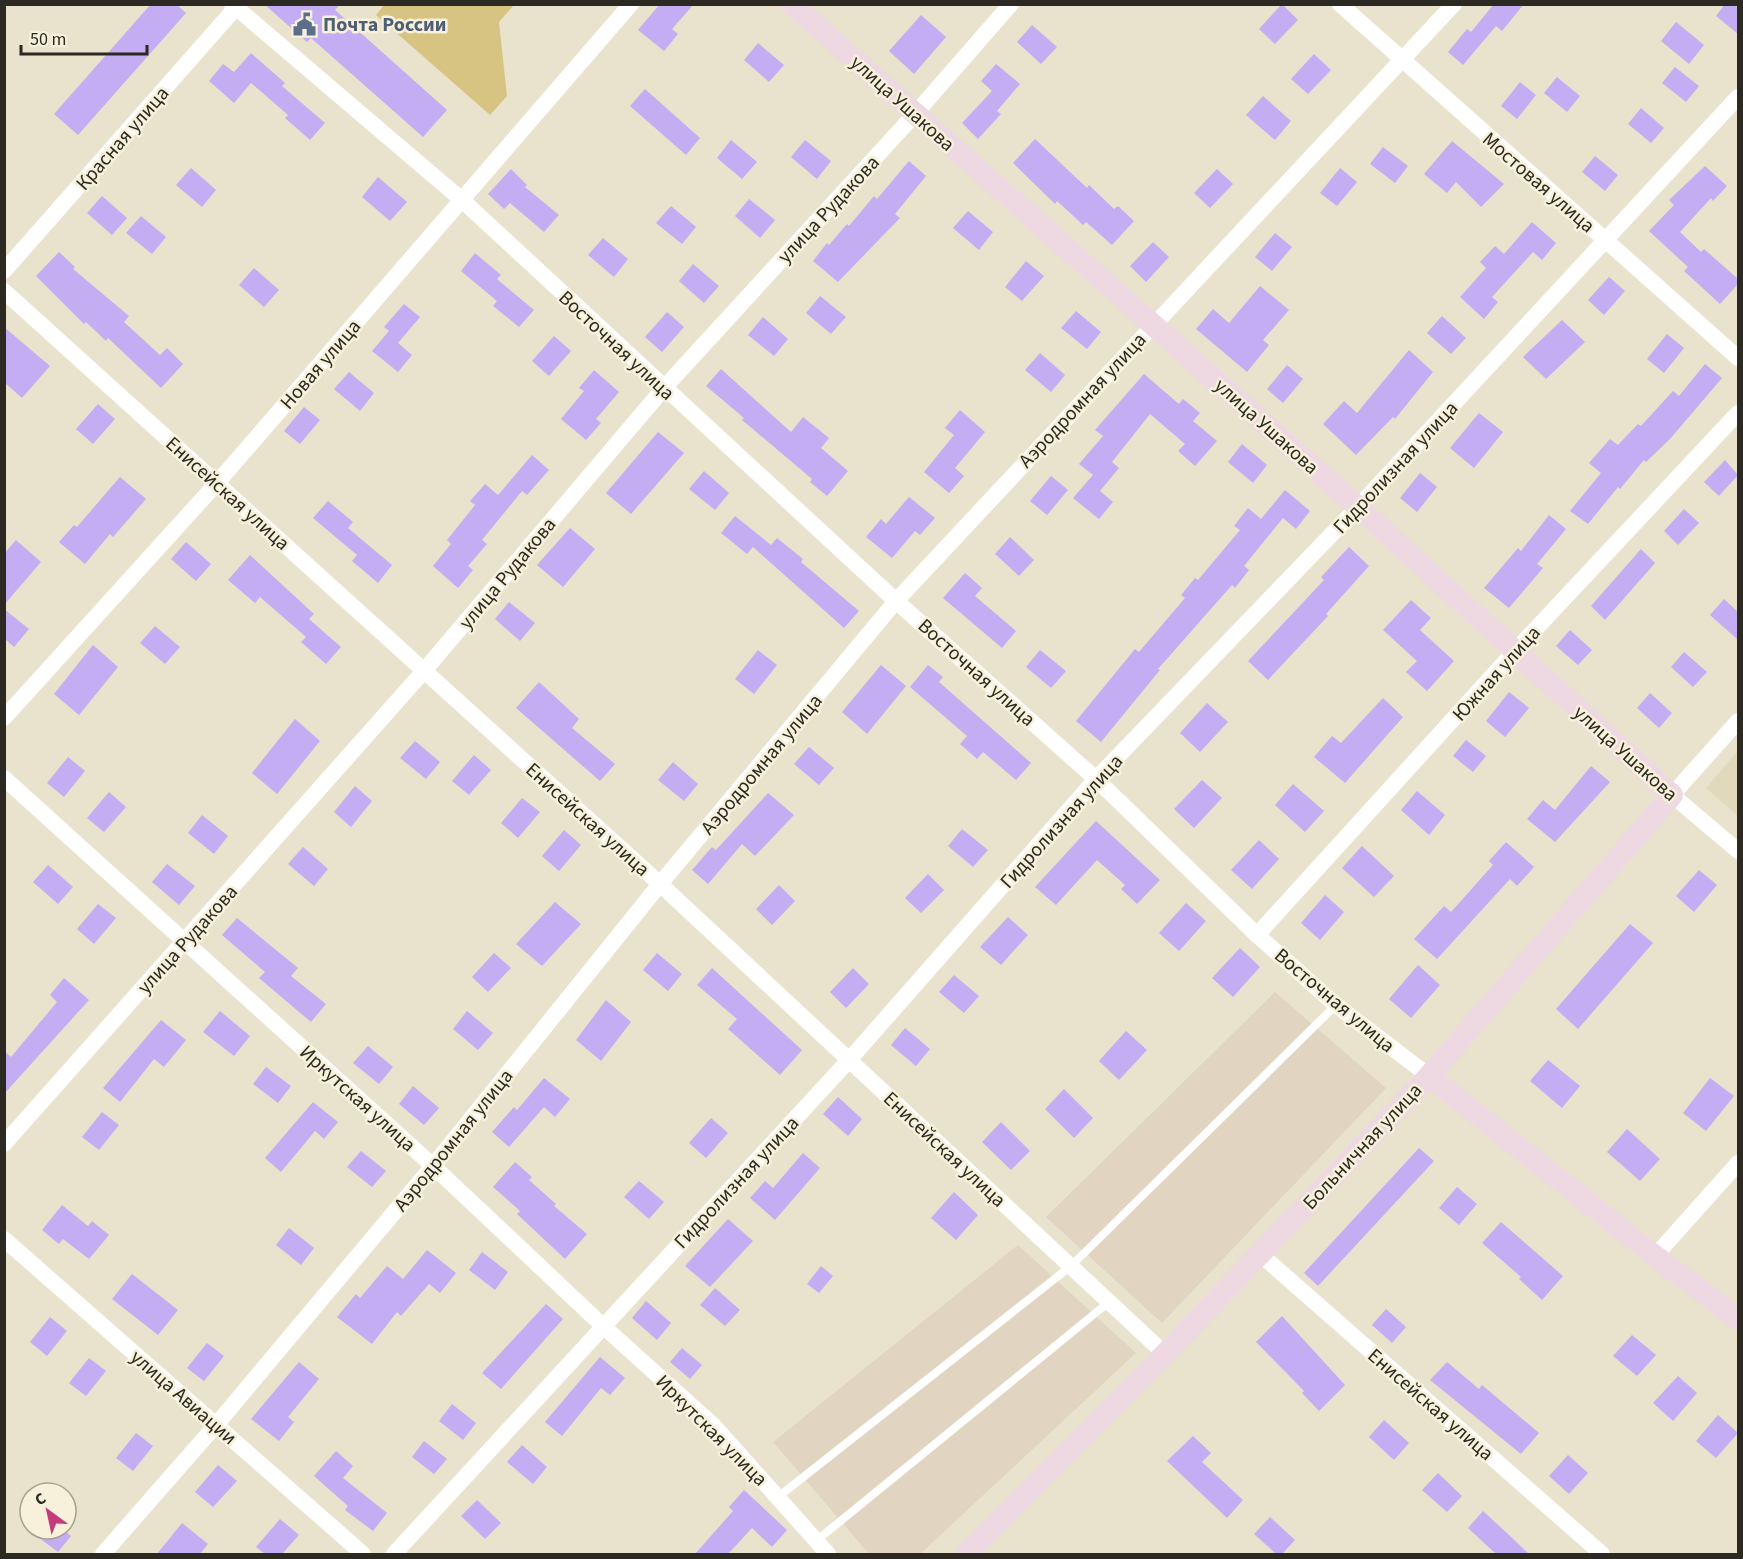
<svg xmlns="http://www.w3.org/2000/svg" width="1743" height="1559" viewBox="0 0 1743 1559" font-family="'Source Sans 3',sans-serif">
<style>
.built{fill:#e1d9bb}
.industrial{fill:#e1d4c1}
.green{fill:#d7c482}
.building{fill:#c4adf2}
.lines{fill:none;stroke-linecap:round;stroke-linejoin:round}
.lane{stroke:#fff;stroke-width:8}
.street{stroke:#fff;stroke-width:16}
.secondary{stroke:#eed8e2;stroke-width:22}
.labels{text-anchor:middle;stroke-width:5;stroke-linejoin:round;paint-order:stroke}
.service-label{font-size:20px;font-weight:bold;fill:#4e5e75;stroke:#f7f0da;text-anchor:start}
.street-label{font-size:20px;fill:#2b2921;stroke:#f7f0da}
</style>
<rect width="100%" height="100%" fill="#e9e3cd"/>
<polygon class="built" points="1738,751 1738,816 1706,788"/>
<g class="industrial">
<polygon points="1275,992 1386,1088 1162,1323 1046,1217"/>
<polygon points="1018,1245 1136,1353 920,1554 869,1554 773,1442"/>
</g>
<polygon class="green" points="385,4 514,5 499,22 507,96 490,115 376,15"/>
<g class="building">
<polygon points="151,4 176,4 186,13 78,135 54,114"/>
<polygon points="264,4 340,4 335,10 447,110 423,137 311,38 307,42"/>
<polygon points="660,4 694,4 672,29 678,34 664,51 638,30"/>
<polygon points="1282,4 1298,20 1275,44 1259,29"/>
<polygon points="1494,4 1524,4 1502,31 1496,26 1463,65 1448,52 1467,29 1471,32"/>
<polygon points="1725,4 1734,4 1738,8 1738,34 1716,16"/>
<polygon points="921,15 946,37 914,74 889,51"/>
<polygon points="1676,22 1704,45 1689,64 1661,41"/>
<polygon points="1032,25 1057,47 1041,64 1017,42"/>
<polygon points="758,43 784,65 769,82 744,60"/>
<polygon points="251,53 285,83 282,86 325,123 310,140 285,118 288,115 251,83 234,103 209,81 223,64 234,72"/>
<polygon points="1314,54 1331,70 1308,94 1291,79"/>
<polygon points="996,64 1020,84 997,111 1001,114 978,139 962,123 992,91 981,81"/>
<polygon points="1675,67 1699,86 1686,102 1662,83"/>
<polygon points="1557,77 1580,96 1567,112 1544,93"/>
<polygon points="1520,82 1536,95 1517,119 1501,106"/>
<polygon points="645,89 700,138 686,155 630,106"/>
<polygon points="1263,96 1291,121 1275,140 1246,115"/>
<polygon points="1641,108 1664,128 1651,143 1628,124"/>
<polygon points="1035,139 1087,188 1089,185 1114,209 1118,206 1134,221 1112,245 1086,222 1083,225 1057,201 1055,204 1013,163"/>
<polygon points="731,140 757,162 742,179 717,158"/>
<polygon points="805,140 831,161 817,179 791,157"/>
<polygon points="1452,141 1504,184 1481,207 1456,182 1447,193 1424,174"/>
<polygon points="1383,147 1408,166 1395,183 1370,164"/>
<polygon points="1595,156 1618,175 1605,191 1582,172"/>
<polygon points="909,161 926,176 895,214 900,218 838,282 813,261 827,243 829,245 847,224 849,226 874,196 877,199"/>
<polygon points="1705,166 1727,186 1713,201 1711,198 1680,232 1701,252 1704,249 1738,279 1738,284 1720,304 1684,271 1688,267 1649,231 1674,205 1669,200"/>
<polygon points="191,168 216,190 202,207 176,185"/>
<polygon points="1340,168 1357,182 1337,206 1320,193"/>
<polygon points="511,169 527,185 525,187 559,215 544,232 510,203 504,209 488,194"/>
<polygon points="1217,169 1233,184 1210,208 1194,193"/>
<polygon points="378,177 407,202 390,221 362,197"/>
<polygon points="102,196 127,218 112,235 87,213"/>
<polygon points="749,199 775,220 760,238 735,216"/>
<polygon points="671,206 696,227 682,244 656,223"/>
<polygon points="968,211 993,232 979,250 953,228"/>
<polygon points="141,216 166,237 152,254 126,233"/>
<polygon points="1532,222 1556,243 1542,260 1533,252 1492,297 1498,302 1484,319 1460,297 1486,268 1480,262 1495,246 1504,254"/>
<polygon points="1275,233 1292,247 1272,271 1255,257"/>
<polygon points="603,238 628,259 614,277 588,255"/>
<polygon points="1153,242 1169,257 1146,282 1130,266"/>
<polygon points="59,252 75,267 73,269 129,316 124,322 160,355 167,348 183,364 161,388 108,338 106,341 86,322 84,324 36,276"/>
<polygon points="475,253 501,275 497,279 534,310 519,327 493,306 497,301 461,271"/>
<polygon points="1026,261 1044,276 1022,301 1005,287"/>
<polygon points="693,264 719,286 704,303 679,281"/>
<polygon points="254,268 279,290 264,307 239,285"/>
<polygon points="1609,277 1625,291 1604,315 1588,300"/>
<polygon points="1260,286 1289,310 1263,340 1269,345 1247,372 1196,329 1213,309 1229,323"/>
<polygon points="820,296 846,317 831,334 806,313"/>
<polygon points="404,304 420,317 398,343 412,355 398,372 372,351 389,331 384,327"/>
<polygon points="1076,311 1101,332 1087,349 1061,328"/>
<polygon points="667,312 684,327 662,352 645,337"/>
<polygon points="1442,316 1466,338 1451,354 1427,333"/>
<polygon points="763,317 788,339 774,356 748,335"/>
<polygon points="1562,320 1585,342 1546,379 1523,357"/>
<polygon points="4,327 50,366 22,398 4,382"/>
<polygon points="1667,334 1684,348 1664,373 1647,359"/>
<polygon points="554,336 571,351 549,376 532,361"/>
<polygon points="1409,350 1433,372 1395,419 1393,417 1356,455 1323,424 1344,401 1357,413"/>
<polygon points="1040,353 1065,375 1051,392 1025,370"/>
<polygon points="1705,364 1722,378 1670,439 1646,462 1644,460 1620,489 1618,487 1588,524 1570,511 1601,473 1589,463 1610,439 1618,445 1638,424 1641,426 1673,391 1679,396"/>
<polygon points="1287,365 1303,379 1283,403 1267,389"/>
<polygon points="721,369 791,432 803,417 829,438 821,448 848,471 827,496 810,482 812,479 742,420 744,418 706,386"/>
<polygon points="594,370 619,392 596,419 601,423 586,440 561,419 584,391 579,388"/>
<polygon points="349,372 374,393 360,411 334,389"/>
<polygon points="1144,374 1179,404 1183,399 1200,413 1193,421 1217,441 1195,466 1178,451 1185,444 1150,414 1112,462 1119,468 1100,491 1113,502 1099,519 1073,498 1093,475 1079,464 1103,436 1095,430"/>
<polygon points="98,404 115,419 93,444 76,429"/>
<polygon points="304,407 320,420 300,444 284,431"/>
<polygon points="960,410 985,432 955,468 964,476 949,493 924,472 954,435 945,428"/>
<polygon points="1479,413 1503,432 1474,468 1450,448"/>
<polygon points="658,432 684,453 631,514 606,493"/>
<polygon points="1242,444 1267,465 1253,483 1228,462"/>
<polygon points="532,455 549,470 527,495 522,491 482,540 487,544 468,566 473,570 458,588 433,566 451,544 447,540 475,505 470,501 485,484 498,495"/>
<polygon points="1725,460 1738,475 1719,496 1704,482"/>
<polygon points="704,471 729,493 715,510 689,489"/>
<polygon points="1420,473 1437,487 1417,512 1400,498"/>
<polygon points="1051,476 1068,490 1047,515 1030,501"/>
<polygon points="120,477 146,499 113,537 110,534 85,564 59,542 74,525 77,527"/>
<polygon points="1285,490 1310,511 1296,529 1283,518 1244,566 1249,570 1235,588 1232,585 1158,669 1160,670 1101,742 1076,721 1135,649 1139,652 1185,598 1181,595 1195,578 1198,580 1240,530 1234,526 1248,508 1261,519"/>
<polygon points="909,497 935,518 920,535 915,531 892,558 866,537 881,519 886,524"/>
<polygon points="328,501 353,522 348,528 392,565 378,583 352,561 357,555 313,518"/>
<polygon points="1684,509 1699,523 1678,545 1664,531"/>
<polygon points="1549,515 1566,529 1537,564 1543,568 1509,608 1484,588 1518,548 1521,551"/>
<polygon points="735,516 771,545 777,538 803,559 801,562 859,611 844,628 753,547 747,554 721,533"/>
<polygon points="570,528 595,549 563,587 537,565"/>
<polygon points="1010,537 1034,560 1019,576 995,554"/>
<polygon points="16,540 41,562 4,605 4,554"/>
<polygon points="186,542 211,564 196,581 171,559"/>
<polygon points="1349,547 1369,566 1326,614 1328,616 1268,680 1248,661 1324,580 1321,577"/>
<polygon points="1641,549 1655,563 1605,620 1591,606"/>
<polygon points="250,555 314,614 309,619 341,647 326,664 301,642 306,637 260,597 255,603 228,580"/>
<polygon points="965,573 982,588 975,596 1016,631 1002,648 943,598"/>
<polygon points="1724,599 1738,612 1738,640 1710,615"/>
<polygon points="1411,600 1431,618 1420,630 1454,661 1427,691 1406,672 1417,661 1383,630"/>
<polygon points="509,602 535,623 520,641 495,619"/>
<polygon points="4,609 29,629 14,647 4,638"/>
<polygon points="155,626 180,647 165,664 140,643"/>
<polygon points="1570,630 1592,650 1578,665 1556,646"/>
<polygon points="93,645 118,667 79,715 54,694"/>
<polygon points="758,650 777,665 754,694 735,679"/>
<polygon points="1040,650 1066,671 1051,688 1026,667"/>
<polygon points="1684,652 1707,672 1693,687 1671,667"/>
<polygon points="881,665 906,686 867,734 842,712"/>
<polygon points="928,665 943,677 939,682 1031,763 1016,780 983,752 977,759 960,744 967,736 910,687"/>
<polygon points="539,682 579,719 572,728 615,764 600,781 516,708"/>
<polygon points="1509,692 1529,708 1505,737 1486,721"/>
<polygon points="1650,693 1672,713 1659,728 1637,708"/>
<polygon points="1383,698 1403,717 1345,783 1314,757 1332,736 1341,743"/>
<polygon points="1207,703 1228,722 1200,752 1180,733"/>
<polygon points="295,719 320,741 277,794 252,773"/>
<polygon points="1466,740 1486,756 1473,772 1453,756"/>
<polygon points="415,741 440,762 426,779 400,758"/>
<polygon points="809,747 834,768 819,785 794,764"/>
<polygon points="474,755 491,770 469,795 452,781"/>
<polygon points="68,757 85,771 64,797 47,783"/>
<polygon points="673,762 698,784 684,801 658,780"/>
<polygon points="1591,766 1610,782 1555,842 1527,819 1543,800 1555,810"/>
<polygon points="1202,780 1222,798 1194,828 1174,809"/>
<polygon points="1293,784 1324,811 1305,832 1275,805"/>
<polygon points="355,786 372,801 351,827 334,812"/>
<polygon points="1417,791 1445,815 1429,835 1401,810"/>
<polygon points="109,792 126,807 104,832 87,818"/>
<polygon points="768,793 794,815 755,856 742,844 708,884 692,870 712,847 716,850"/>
<polygon points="522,798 540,812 518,838 501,823"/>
<polygon points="202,815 228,836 214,854 188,833"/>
<polygon points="1096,821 1160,880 1137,904 1121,889 1125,885 1097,860 1056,905 1035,887"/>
<polygon points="962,829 988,850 973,867 948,846"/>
<polygon points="564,830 581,845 559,871 542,856"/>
<polygon points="1259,840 1279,859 1252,889 1231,870"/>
<polygon points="1506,842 1534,867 1517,886 1510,879 1437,959 1414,939 1444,906 1451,912 1493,865 1489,861"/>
<polygon points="1362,846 1394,876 1374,897 1342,868"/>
<polygon points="303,847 328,869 314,886 288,864"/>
<polygon points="167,864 195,886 179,905 152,882"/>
<polygon points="48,865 73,887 58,904 33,882"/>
<polygon points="1699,870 1717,885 1694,912 1676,896"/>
<polygon points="928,874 944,890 921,913 905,898"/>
<polygon points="779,885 795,901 772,925 756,909"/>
<polygon points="1325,895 1344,912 1320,940 1301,923"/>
<polygon points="555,902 581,924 542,966 516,944"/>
<polygon points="1186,903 1206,921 1179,951 1159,933"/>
<polygon points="98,904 116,918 94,944 77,929"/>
<polygon points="1008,917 1028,935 1001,965 980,947"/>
<polygon points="237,918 298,968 291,976 326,1004 311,1022 259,978 265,972 222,935"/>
<polygon points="1630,924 1653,943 1578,1029 1556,1009"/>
<polygon points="1240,948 1260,967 1233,997 1212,978"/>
<polygon points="494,953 511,968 488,992 472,977"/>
<polygon points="657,953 682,974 668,991 643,970"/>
<polygon points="1418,965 1440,985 1411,1018 1389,999"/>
<polygon points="712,968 802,1050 780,1075 728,1029 737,1019 697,985"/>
<polygon points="853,968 869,984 846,1008 830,992"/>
<polygon points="954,975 979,996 964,1013 939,992"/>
<polygon points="64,978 89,1000 4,1094 4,1051 11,1057 57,1002 50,995"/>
<polygon points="606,1000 631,1022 601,1061 576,1040"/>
<polygon points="220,1011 250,1036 234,1056 203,1032"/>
<polygon points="467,1011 493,1033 478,1050 453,1029"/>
<polygon points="161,1020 186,1040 164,1067 154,1059 120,1102 103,1088"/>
<polygon points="905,1028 930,1049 916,1066 891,1045"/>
<polygon points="1126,1031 1147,1050 1119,1080 1099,1061"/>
<polygon points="368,1046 393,1067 379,1084 353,1063"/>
<polygon points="1548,1060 1580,1086 1562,1108 1530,1081"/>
<polygon points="266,1067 291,1086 278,1103 253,1084"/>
<polygon points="544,1078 570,1099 555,1117 544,1107 509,1147 492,1132 514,1107 517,1110"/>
<polygon points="1710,1078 1734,1096 1706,1131 1683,1113"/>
<polygon points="413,1086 439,1108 424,1125 399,1104"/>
<polygon points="1064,1089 1093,1118 1074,1138 1045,1109"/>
<polygon points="838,1097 862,1119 848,1136 823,1114"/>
<polygon points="313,1102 338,1122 324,1139 315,1131 281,1172 265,1158"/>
<polygon points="102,1112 119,1125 99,1150 82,1137"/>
<polygon points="711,1118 728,1133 706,1158 689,1143"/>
<polygon points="1001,1122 1030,1151 1011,1170 982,1142"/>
<polygon points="1627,1129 1660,1159 1640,1181 1607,1152"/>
<polygon points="1419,1148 1434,1161 1318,1286 1304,1273"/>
<polygon points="361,1151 386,1171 372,1187 347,1167"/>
<polygon points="803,1153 820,1168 775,1220 750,1198 765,1181 773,1188"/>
<polygon points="515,1162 532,1177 529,1180 556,1204 554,1206 587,1234 565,1259 517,1214 520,1211 493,1187"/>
<polygon points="639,1181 664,1202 649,1219 624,1197"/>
<polygon points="1457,1187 1477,1204 1459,1225 1439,1208"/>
<polygon points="954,1192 978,1215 956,1240 931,1218"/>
<polygon points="62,1205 88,1226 92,1221 109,1235 89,1259 63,1239 59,1244 42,1230"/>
<polygon points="728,1219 753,1241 710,1287 685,1266"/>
<polygon points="1501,1222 1563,1276 1542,1300 1519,1279 1521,1277 1482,1243"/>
<polygon points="289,1228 314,1248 301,1265 276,1245"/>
<polygon points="427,1250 456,1273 440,1293 429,1284 401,1316 397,1312 372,1344 337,1317 356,1294 360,1298 387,1266 403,1279"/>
<polygon points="482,1252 508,1272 495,1290 469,1270"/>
<polygon points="821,1266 833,1276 819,1293 807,1284"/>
<polygon points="132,1274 178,1310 158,1335 112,1299"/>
<polygon points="715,1288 740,1310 725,1326 700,1305"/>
<polygon points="646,1301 671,1323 657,1340 632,1318"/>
<polygon points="546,1304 563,1319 501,1389 482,1373"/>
<polygon points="1386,1309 1406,1327 1392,1343 1372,1325"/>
<polygon points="1282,1316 1345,1385 1319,1411 1302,1393 1304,1391 1256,1342"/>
<polygon points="50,1317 67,1331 47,1356 30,1342"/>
<polygon points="1632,1335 1656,1355 1637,1376 1613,1356"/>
<polygon points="207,1343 224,1356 204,1381 187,1368"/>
<polygon points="682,1348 702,1365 690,1379 670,1362"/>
<polygon points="600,1357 625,1378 610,1395 601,1388 562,1436 545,1422"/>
<polygon points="89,1358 106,1371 86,1396 69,1383"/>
<polygon points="299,1362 319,1379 288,1417 294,1422 279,1441 251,1419"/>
<polygon points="1447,1362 1479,1389 1482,1385 1539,1433 1521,1454 1430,1380"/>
<polygon points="1678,1376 1697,1393 1673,1421 1653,1403"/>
<polygon points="452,1404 476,1423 463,1440 439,1421"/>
<polygon points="1718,1415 1738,1433 1716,1458 1696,1441"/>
<polygon points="1384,1420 1409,1443 1394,1460 1369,1437"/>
<polygon points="136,1433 153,1446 133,1471 116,1458"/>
<polygon points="1193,1436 1211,1453 1202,1462 1243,1500 1227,1518 1167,1461"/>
<polygon points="424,1441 447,1459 434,1474 412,1457"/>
<polygon points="522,1445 547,1467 533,1484 507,1462"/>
<polygon points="336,1451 353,1466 343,1478 387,1513 373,1531 345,1510 348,1506 314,1476"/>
<polygon points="1568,1455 1588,1473 1569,1494 1549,1476"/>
<polygon points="218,1465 237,1481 213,1507 195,1492"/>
<polygon points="1438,1473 1462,1496 1447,1512 1422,1490"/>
<polygon points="744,1490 787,1530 772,1547 752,1528 728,1554 695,1554 733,1511 729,1507"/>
<polygon points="477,1500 501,1523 485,1539 461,1516"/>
<polygon points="1483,1511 1508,1534 1529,1554 1496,1554 1468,1528"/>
<polygon points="1270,1517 1295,1540 1282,1554 1276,1554 1254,1534"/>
<polygon points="280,1519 299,1535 282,1554 265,1554 256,1547"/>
<polygon points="182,1523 208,1544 200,1554 157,1554"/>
<polygon points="27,1529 62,1529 71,1536 58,1552"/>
</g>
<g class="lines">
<g class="lane">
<polyline points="778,1497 1071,1266 1336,1005"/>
<polyline points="816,1541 1109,1302"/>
</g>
<g class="street">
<polyline points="232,4 462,200 896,601 1096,779 1257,935 1336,1005 1429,1076"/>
<polyline points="1340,4 1738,358"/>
<polyline points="4,271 239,4"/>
<polyline points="4,291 660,884 1165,1354"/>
<polyline points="4,718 217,483 631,4"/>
<polyline points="1738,721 1672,795 1738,851"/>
<polyline points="4,778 433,1166 603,1326 714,1426 828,1554"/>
<polyline points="1257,935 1515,651 1738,413"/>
<polyline points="4,1144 423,672 664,388 915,114 1011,4"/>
<polyline points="4,1239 363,1554"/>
<polyline points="1260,1254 1602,1554"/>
<polyline points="1655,1256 1738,1163"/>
<polyline points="103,1554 216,1425 433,1166 660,884 896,601 1454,4"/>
<polyline points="394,1554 850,1059 1096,779 1358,507 1738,97"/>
</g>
<g class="secondary">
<polyline points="792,4 1358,507 1672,795 1429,1076 1165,1354 966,1554"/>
<polyline points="1429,1076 1655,1256 1738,1319"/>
</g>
</g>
<defs>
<symbol id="civic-bare" viewBox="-9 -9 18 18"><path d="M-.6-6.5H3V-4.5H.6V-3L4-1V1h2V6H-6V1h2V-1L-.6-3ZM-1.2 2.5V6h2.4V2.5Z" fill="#5c6f8a" stroke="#f7f0da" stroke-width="2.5" paint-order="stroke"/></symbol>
</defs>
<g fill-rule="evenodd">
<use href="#civic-bare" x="288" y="8" width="33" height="33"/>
</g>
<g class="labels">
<g class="service-label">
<text x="323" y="31">Почта России</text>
</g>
<g class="street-label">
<text transform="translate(903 103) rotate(42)" y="7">улица Ушакова</text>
<text transform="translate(122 138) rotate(-49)" y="7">Красная улица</text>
<text transform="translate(1539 182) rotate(41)" y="7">Мостовая улица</text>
<text transform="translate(828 209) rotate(-47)" y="7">улица Рудакова</text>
<text transform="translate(617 345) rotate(43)" y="7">Восточная улица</text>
<text transform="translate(320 364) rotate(-49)" y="7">Новая улица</text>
<text transform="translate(1082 400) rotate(-47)" y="7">Аэродромная улица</text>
<text transform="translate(1267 426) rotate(42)" y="7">улица Ушакова</text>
<text transform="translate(1395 467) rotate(-47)" y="7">Гидролизная улица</text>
<text transform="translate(228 493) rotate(42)" y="7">Енисейская улица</text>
<text transform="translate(507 573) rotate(-50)" y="7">улица Рудакова</text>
<text transform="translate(977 672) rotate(42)" y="7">Восточная улица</text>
<text transform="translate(1496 673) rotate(-48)" y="7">Южная улица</text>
<text transform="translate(1626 753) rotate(42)" y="7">улица Ушакова</text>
<text transform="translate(761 764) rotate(-50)" y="7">Аэродромная улица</text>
<text transform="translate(588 819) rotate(42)" y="7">Енисейская улица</text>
<text transform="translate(1061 821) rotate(-48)" y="7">Гидролизная улица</text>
<text transform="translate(187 939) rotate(-48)" y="7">улица Рудакова</text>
<text transform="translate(1335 1000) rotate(40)" y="7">Восточная улица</text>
<text transform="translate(358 1098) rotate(42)" y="7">Иркутская улица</text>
<text transform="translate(453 1140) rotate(-51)" y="7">Аэродромная улица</text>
<text transform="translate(1362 1146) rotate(-47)" y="7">Больничная улица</text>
<text transform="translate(945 1149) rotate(43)" y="7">Енисейская улица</text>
<text transform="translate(736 1182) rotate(-47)" y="7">Гидролизная улица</text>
<text transform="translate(184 1397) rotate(41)" y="7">улица Авиации</text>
<text transform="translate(1431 1404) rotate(41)" y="7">Енисейская улица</text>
<text transform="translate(712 1430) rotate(45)" y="7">Иркутская улица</text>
</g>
</g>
<rect width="1743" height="1559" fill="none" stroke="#2b2921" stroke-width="12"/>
<g transform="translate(48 1511) rotate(327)"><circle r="28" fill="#f7f0da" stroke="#a5a090" stroke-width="1.5"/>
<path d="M0-4.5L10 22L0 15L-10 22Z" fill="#c33d7d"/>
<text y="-9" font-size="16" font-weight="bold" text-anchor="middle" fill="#2b2921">С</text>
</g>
<path d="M21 45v9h126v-9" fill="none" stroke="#2b2921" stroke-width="3"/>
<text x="30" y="45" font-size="18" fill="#2b2921" stroke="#f7f0da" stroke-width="4.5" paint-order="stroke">50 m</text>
</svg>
